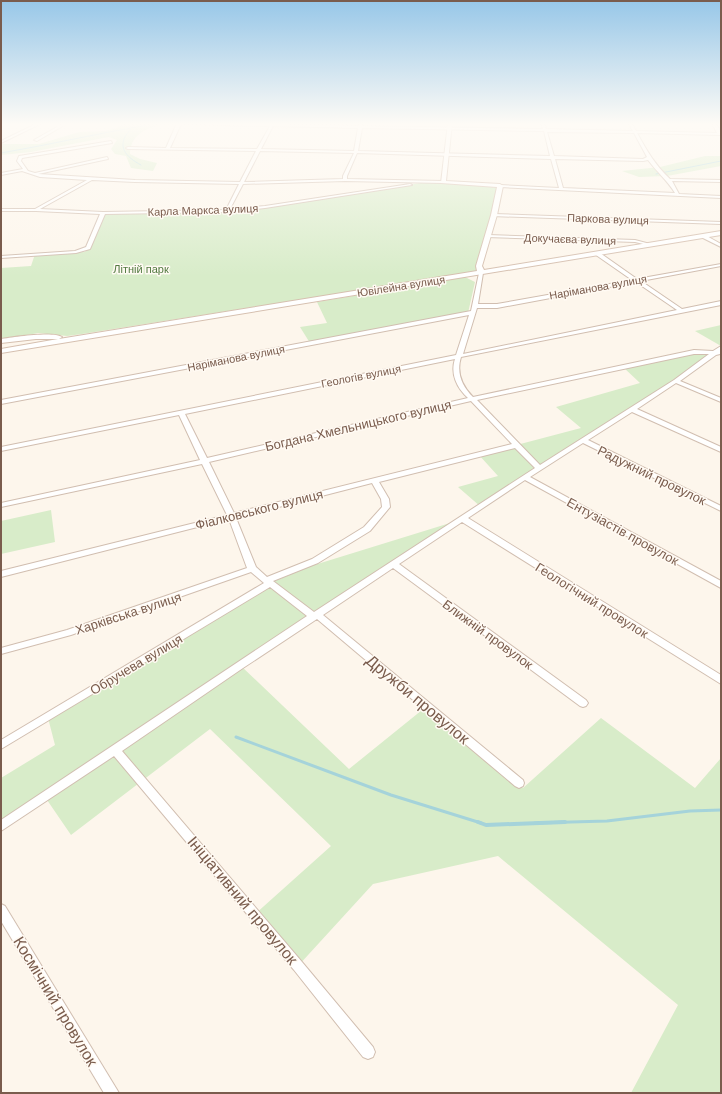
<svg xmlns="http://www.w3.org/2000/svg" width="722" height="1094" viewBox="0 0 722 1094" font-family="Helvetica,sans-serif">
<style>
.green{fill:#d8ecc9}
.lines{fill:none;stroke-linecap:round;stroke-linejoin:round}
.stream-far2{stroke:#a5d3da;stroke-width:1}
.stream-far1{stroke:#a5d3da;stroke-width:3}
.stream{stroke:#a5d3da;stroke-width:4}
.street-casing{stroke:#d1beb0;stroke-width:2}
.secondary-casing{stroke:#d6c0b0;stroke-width:2}
.street{fill:#fff;fill-rule:evenodd}
.secondary{fill:#fff;fill-rule:evenodd}
.labels{text-anchor:middle;stroke-width:3;stroke-linejoin:round;paint-order:stroke}
.far-street-label{font-size:11px;fill:#7a5c4d;stroke:#fffaf3}
.far-park-label{font-size:11px;fill:#537a41;stroke:#fffaf3}
.street-label{font-size:13px;fill:#7a5c4d;stroke:#fffaf3}
.near-street-label{font-size:16px;fill:#7a5c4d;stroke:#fffaf3}
</style>
<rect width="100%" height="100%" fill="#fdf6ec"/>
<g class="green">
<path d="M124,123H180C174,125 167,124 161,125C145,128 130,136 130,154L140,159L157,163L153,171L131,168L126,156L115,154L111,149L117,140L109,137L31,152L1,155V144H39L79,132L105,131L117,128Z"/>
<polygon points="705,156 721,156 721,166 667,176 639,177 622,171 660,167"/>
<polygon points="427,182 500,186 485,245 482,271 82,334 67,336 38,333 1,340 1,268 31,266 35,254 85,252 103,213 227,211 265,207"/>
<polygon points="465,277 475,282 468,313 310,343 300,327 327,323 317,302"/>
<polygon points="721,325 721,346 695,331"/>
<polygon points="694,352 716,352 709,358 481,507 458,487 498,476 479,455 581,428 556,407 640,383 623,367"/>
<polygon points="51,510 55,542 1,554 1,521"/>
<polygon points="463,519 240,665 349,769 427,706 523,788 601,718 695,788 721,758 721,1093 631,1093 678,1005 498,856 373,884 298,966 254,915 331,846 210,729 71,835 45,797 1,826 1,778 55,745 48,718 270,583 311,566"/>
</g>
<g class="lines">
<g class="stream-far2">
<path d="M130,130C115,146 126,157 141,165"/>
<path d="M1,153C48,145 95,134 142,126L150,123"/>
<polyline points="656,174 721,161"/>
</g>
<g class="stream-far1">
<polyline points="236,737 391,795 481,823"/>
<polyline points="535,823 607,821 690,811 721,810"/>
</g>
<polyline class="stream" points="478,822 486,825 565,822"/>
<defs>
<g id="street">
<polygon points="38,123 42,123 1,143 1,141"/>
<polygon points="64,123 68,123 37,141 34,140"/>
<path d="M177,123L271,124L274,123V124L359,126L360,123H362V126L543,129L541,123H544L546,129L633,131L628,123H631L636,131L717,133L712,123H715L720,130V135L637,133C647,151 655,165 670,179L721,180V182L672,181L679,194L721,196V198L500,187L498,186L500,185L559,188L551,159L357,153L347,176V179L443,181L445,182L443,183L345,181L243,184L230,209L265,206L410,184L412,185L265,208L227,212L105,214L90,249L76,253L1,258V256L75,251L86,247L100,214L36,211H1V209H35L87,180L40,177L22,171L1,175V173L23,169L17,161L19,156L111,141L112,143L22,158L21,161L28,171L35,173L107,157L108,159L38,174L135,180L240,182L256,151L128,149L126,148L128,147L166,148ZM181,124L270,126L257,149L170,148ZM273,126L358,128L354,151L261,149ZM362,128L544,131L550,156L358,151ZM547,132L634,133L647,157L643,159L554,156ZM260,151L354,153L343,176V179L244,182ZM555,159L643,161L648,160C657,172 667,180 675,193L563,188ZM92,180L135,182L239,184L226,210L103,212L40,209Z"/>
<polygon points="494,214 721,222 721,224 492,216 492,215"/>
<polygon points="488,235 635,240 654,245 652,246 635,242 486,237 486,236"/>
<polygon points="701,235 705,235 721,244 721,247 701,237"/>
<path d="M596,253H600L637,279L721,264V266L641,281L682,309L721,301V305L461,357C456,373 462,386 473,397L694,350L713,351L721,346L720,354L716,355L680,381L721,398V402L676,383L637,409L721,447V452L632,412L588,440L721,506V511L583,443L530,477L721,581V588L525,480L468,518L721,675V684L462,522L399,564L586,700L588,703L586,706L583,707L580,706L393,568L323,615L523,780L524,783L523,786L519,788L515,786L317,619L243,668L122,751L302,962L373,1047L375,1052L373,1057L368,1059L363,1057L294,970L114,756L1,831V820L307,616L270,587L1,749V740L264,583L251,572L71,635L1,654V648L67,630L247,568L229,519L1,577V571L227,515L202,464L1,507V503L200,460L179,415L1,451V447L456,355L469,315L1,404V400L471,311L479,273L481,272L483,273L478,304H497L632,280L596,255ZM636,282L677,310L463,354L477,308H497ZM694,354H709L674,380L540,465L477,400ZM455,359C450,374 457,388 468,398L207,458L185,414ZM471,401L512,444L234,513L209,462ZM515,448L535,468L314,612L273,581L318,563L370,531L390,507L389,499L379,482ZM372,483L381,499L382,507L364,527L312,559L267,577L256,567L236,518Z"/>
<polygon points="1,904 5,906 119,1093 104,1093 1,921"/>
</g>
<path id="secondary" d="M448,123H452L446,181L500,184L503,186L497,215L482,266L484,270L721,231V235L1,353V349L58,339H36L1,343V339C13,337 54,331 62,337L59,339L477,271L476,266L491,215L497,187L441,183Z"/>
</defs>
<use href="#street" class="street-casing"/>
<use href="#secondary" class="secondary-casing"/>
<use href="#street" class="street"/>
<use href="#secondary" class="secondary"/>
</g>
<linearGradient id="sky" x2="0" y2="1"><stop stop-color="#97c7e8"/><stop offset="0.45" stop-color="#fefbf6"/><stop offset="1" stop-color="#fefbf6" stop-opacity="0"/></linearGradient>
<rect width="722" height="276" fill="url(#sky)"/>
<g class="labels">
<g class="far-street-label">
<text transform="translate(203 210) rotate(-2)" y="4">Карла Маркса вулиця</text>
<text transform="translate(608 219) rotate(2)" y="4">Паркова вулиця</text>
<text transform="translate(570 239) rotate(2)" y="4">Докучаєва вулиця</text>
<text transform="translate(401 286) rotate(-9)" y="4">Ювілейна вулиця</text>
<text transform="translate(598 287) rotate(-10)" y="4">Наріманова вулиця</text>
<text transform="translate(236 358) rotate(-11)" y="4">Наріманова вулиця</text>
<text transform="translate(361 376) rotate(-11)" y="4">Геологів вулиця</text>
</g>
<g class="far-park-label">
<text x="141" y="273">Літній парк</text>
</g>
<g class="street-label">
<text transform="translate(358 425) rotate(-13)" y="5">Богдана Хмельницького вулиця</text>
<text transform="translate(652 475) rotate(26)" y="5">Радужний провулок</text>
<text transform="translate(259 509) rotate(-14)" y="5">Фіалковського вулиця</text>
<text transform="translate(623 531) rotate(29)" y="5">Ентузіастів провулок</text>
<text transform="translate(592 600) rotate(32)" y="5">Геологічний провулок</text>
<text transform="translate(128 613) rotate(-18)" y="5">Харківська вулиця</text>
<text transform="translate(488 634) rotate(36)" y="5">Ближній провулок</text>
<text transform="translate(136 664) rotate(-31)" y="5">Обручева вулиця</text>
</g>
<g class="near-street-label">
<text transform="translate(418 699) rotate(40)" y="6">Дружби провулок</text>
<text transform="translate(243 900) rotate(50)" y="6">Ініціативний провулок</text>
<text transform="translate(56 1001) rotate(59)" y="6">Космічний провулок</text>
</g>
</g>
<rect width="722" height="1094" fill="none" stroke="#7a5c4d" stroke-width="4"/>
</svg>
